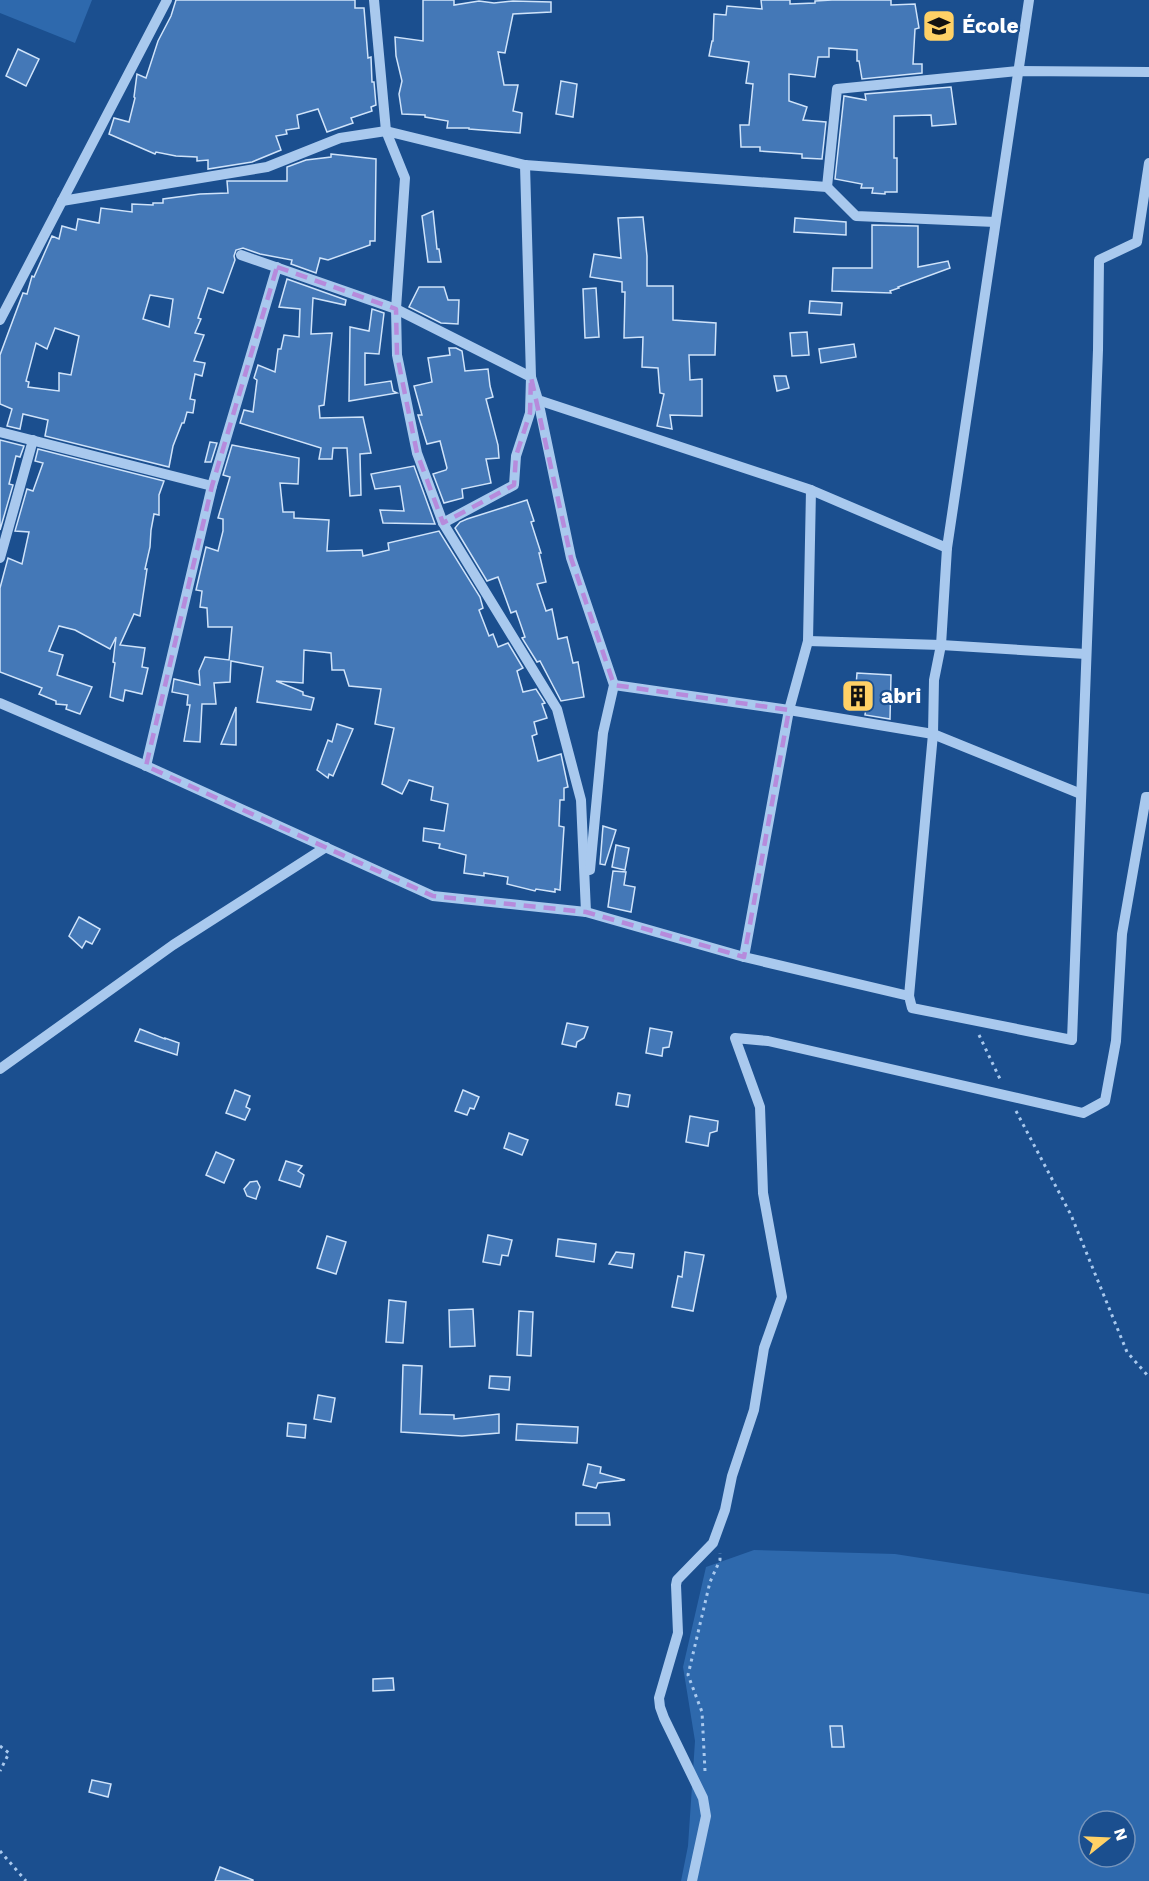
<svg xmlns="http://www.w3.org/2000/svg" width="1149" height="1881" viewBox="0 0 1149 1881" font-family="'Work Sans',sans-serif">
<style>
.green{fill:#2e69ad;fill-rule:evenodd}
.building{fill:#4478b7;stroke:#cfe3fa;stroke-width:1.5;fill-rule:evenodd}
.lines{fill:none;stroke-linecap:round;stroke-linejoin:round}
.path{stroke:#a9c9ee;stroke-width:3;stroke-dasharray:3 4.5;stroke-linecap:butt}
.minor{stroke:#a9c9ee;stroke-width:10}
.marked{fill:none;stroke:#b68bdc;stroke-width:4.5;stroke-dasharray:12 8;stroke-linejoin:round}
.labels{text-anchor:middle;stroke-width:4.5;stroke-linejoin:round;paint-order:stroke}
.poi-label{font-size:21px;font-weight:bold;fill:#fff;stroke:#1b4f8f;text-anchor:start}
</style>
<rect width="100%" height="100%" fill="#1b4f8f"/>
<g class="green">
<polygon points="0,0 92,0 75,43 0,13"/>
<path d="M754,1550L895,1554L1149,1594V1881H681L688,1846L695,1741L683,1667L706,1567ZM1089,1821H1125V1857H1089Z"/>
</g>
<g class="building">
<polygon points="176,0 355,0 355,8 364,8 368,58 371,57 372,82 374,82 376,105 371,107 372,111 351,118 353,123 327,132 318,109 297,115 299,128 286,130 287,134 276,136 281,150 252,162 208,169 208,160 197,161 197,157 176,156 156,152 155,154 109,134 114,118 129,122 135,98 134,97 137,74 146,78 158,41 171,16"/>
<polygon points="423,0 454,0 454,5 479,1 494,3 513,1 551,2 551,12 513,14 505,53 498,52 504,85 518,85 513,111 522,113 520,133 469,129 469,128 447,128 448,121 425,117 425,115 402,114 399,94 402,81 396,56 395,37 423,41"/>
<polygon points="761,0 790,0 790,4 815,3 815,1 832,0 891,0 891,5 915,4 919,28 915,29 913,64 922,64 922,73 862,79 859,61 857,61 857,50 829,48 829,57 818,57 815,77 789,74 789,101 807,107 803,120 826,122 822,159 802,158 802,154 760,151 760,147 741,147 740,125 749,125 753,84 746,83 749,62 709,56 712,41 713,41 714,14 726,15 727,6 762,9"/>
<polygon points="18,49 39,59 26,86 6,76"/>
<polygon points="561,81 577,84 573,117 556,114"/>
<polygon points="951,87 956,124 932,126 931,115 894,116 894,158 897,158 897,192 885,192 885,194 872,193 873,188 861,188 862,184 835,179 844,96 866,100 865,94"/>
<path d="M331,154L376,159L375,241H370V245L328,260L320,258L316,273L291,264L292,260L260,254L243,248L236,250L234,256L235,260L223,293L208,288L198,318L201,319L195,333L204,335L194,361L205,363L202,376L195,374L190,399L195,400L193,413L187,412L184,423H182L173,446L169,467L45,436L48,420L23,414L20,429L7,426L12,409L0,404V355L23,293L27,294L32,276L34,277L52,236L59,239L62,226L76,230L78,219L99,223L101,208L132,212V204L153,205V203H163V199L200,194L228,193L227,181H287V167L306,160L331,157ZM150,295L173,299L169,327L143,319ZM55,328L79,336L71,375L59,373V391L28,387L29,382L26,381L36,343L47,349Z"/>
<polygon points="433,211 437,249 439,249 441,262 428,262 422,216"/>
<polygon points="643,217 647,256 647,286 673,286 673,320 716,323 715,355 689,355 690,380 702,379 702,416 670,415 672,429 657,426 664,394 660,393 658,368 642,367 643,337 624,338 625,292 622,292 622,282 590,277 594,254 621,258 618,218"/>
<polygon points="795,218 846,222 846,235 794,232"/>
<polygon points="872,225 918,226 918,267 948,261 950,268 898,287 899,288 890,291 891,293 832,291 833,268 872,268"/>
<polygon points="287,279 346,300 345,305 313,298 311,334 332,333 324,405 319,406 320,418 363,417 371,453 360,454 361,495 350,496 347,448 333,448 332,459 319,459 321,448 240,423 244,410 253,412 257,380 254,378 258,365 275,372 278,349 281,349 284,335 299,337 300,309 279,307"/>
<polygon points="419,287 444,287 448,300 459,300 458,324 441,323 409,307"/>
<polygon points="596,288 599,337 585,338 583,289"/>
<polygon points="810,301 842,303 841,315 809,313"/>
<polygon points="372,309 384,313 379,354 365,353 365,385 391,381 393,391 397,393 349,401 350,327 369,331"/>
<polygon points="807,332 809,355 792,356 790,333"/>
<polygon points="854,344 856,357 821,363 819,349"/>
<polygon points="449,348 456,348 462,351 465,371 488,369 490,386 493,397 486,399 498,445 499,458 486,459 491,483 462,489 463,498 444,503 433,474 446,470 447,468 440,441 427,444 418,415 422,415 414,386 432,382 428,358 450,355"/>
<polygon points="774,376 786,376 789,388 777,391"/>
<polygon points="0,440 24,446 20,457 16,456 9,484 13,485 0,530"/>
<polygon points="210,442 217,443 211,462 205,462"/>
<polygon points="232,445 299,458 298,484 280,483 283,512 294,512 294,518 329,520 327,551 362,550 363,556 389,550 388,543 439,531 480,597 483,608 479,610 489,636 493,634 498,647 508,643 523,668 517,671 523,692 536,689 545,703 542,704 547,718 534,722 537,734 532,736 538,761 561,754 568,787 564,788 564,800 560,800 559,826 564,827 560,890 555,889 555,892 536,889 535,891 507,884 508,877 484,873 484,876 464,873 466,855 439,848 440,844 423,841 424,828 444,831 448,804 431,800 433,787 409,780 402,794 382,784 394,728 375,724 381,689 349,686 344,670 332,670 331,653 304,650 303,683 276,681 303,692 303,695 314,698 311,710 257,702 263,667 231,661 230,682 214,683 216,704 202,704 200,742 184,741 190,705 187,705 188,695 172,692 174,679 200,685 199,671 205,657 229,660 232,627 208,627 207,608 200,607 202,591 196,590 206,547 218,551 223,531 223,519 218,518 230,477 223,475"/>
<polygon points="38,449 164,481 159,495 159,515 154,514 151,530 150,547 145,569 147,569 140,616 134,614 120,645 145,648 142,667 148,668 142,694 125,690 123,701 110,697 115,663 113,662 116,637 110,649 75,630 59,626 49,651 63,655 57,675 92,687 80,714 66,709 67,705 56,704 56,701 39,694 42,688 0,672 0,588 8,558 22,564 29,532 15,531 27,489 33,491 43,463 35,461"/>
<polygon points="414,466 435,524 383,523 380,510 404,511 400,486 375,489 371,474"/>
<polygon points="527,500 534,521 531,522 541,553 539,553 546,582 537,584 546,611 552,609 558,639 567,637 573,663 578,662 584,697 561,701 540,661 537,662 522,638 525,637 516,611 511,613 498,577 487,581 455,528 460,522 467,519"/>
<polygon points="857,673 891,675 890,719 865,715 867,701 855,700"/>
<polygon points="236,707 236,745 221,744"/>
<polygon points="337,724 353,729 333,776 329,774 328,778 317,770 328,740 332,742"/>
<polygon points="603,826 616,830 605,865 600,864"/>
<polygon points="616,845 629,848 625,870 612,867"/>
<polygon points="613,871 626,872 624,885 635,887 631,912 608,907"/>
<polygon points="79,917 100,929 92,944 86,941 82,948 69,936"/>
<polygon points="567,1023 588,1027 584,1038 577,1042 576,1047 562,1044"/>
<polygon points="650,1028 672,1032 669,1047 663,1048 662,1056 646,1053"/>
<polygon points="140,1029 165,1039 165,1038 179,1043 177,1055 135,1041"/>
<polygon points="235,1090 250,1096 246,1107 250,1109 245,1120 226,1113"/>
<polygon points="463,1090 479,1097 474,1109 470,1108 467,1115 455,1111"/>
<polygon points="618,1093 630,1095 628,1107 616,1105"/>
<polygon points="690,1116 718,1121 717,1131 710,1133 708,1146 686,1142"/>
<polygon points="509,1133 528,1140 522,1155 504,1148"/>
<polygon points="216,1152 234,1160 224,1183 206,1175"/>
<polygon points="286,1161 302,1166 298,1171 304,1175 300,1187 279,1180"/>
<polygon points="257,1181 260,1187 256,1199 247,1196 244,1189 250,1182"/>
<polygon points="488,1235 512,1240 508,1256 502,1255 500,1265 483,1262"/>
<polygon points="327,1236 346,1242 336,1274 317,1268"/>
<polygon points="558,1239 596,1244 594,1262 556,1256"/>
<polygon points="616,1252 634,1254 632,1268 609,1264"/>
<polygon points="685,1252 704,1255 693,1311 672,1307 678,1276 682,1277"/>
<polygon points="389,1300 406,1302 403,1343 386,1342"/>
<polygon points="473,1309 475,1346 450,1347 449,1310"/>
<polygon points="519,1311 533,1312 531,1356 517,1355"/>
<polygon points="403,1365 422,1366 420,1414 454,1415 454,1419 499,1414 499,1433 462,1436 401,1432"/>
<polygon points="490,1376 510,1377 509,1390 489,1388"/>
<polygon points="318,1395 335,1398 331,1422 314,1419"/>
<polygon points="288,1423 306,1425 305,1438 287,1436"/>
<polygon points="517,1424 578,1427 577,1443 516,1440"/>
<polygon points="588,1464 601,1467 600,1473 625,1480 598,1483 596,1488 583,1485"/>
<polygon points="576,1513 609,1513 610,1525 576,1525"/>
<polygon points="393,1678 394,1690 373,1691 373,1679"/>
<polygon points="830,1726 842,1726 844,1747 832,1747"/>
<polygon points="92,1780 111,1784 108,1797 89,1792"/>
<polygon points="220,1867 253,1880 253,1881 215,1881"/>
</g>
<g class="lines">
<g class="path">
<polyline points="979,1035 1001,1081"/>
<polyline points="1016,1111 1071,1215 1127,1352 1149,1377"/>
<polyline points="0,1746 9,1753 0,1771"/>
<polyline points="705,1771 702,1712 688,1675 710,1582 720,1560 720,1553"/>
<polyline points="0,1851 26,1881"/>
</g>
<g class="minor">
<polyline points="374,0 386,131 405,178 396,309 397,355 417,453 443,523 557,709 581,800 586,912"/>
<polyline points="827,187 837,89 1018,71 1149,72"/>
<polyline points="62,201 267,167 340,138 386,131 525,165 827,187 856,216 995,222"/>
<polyline points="241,255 396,309 531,377 538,400 811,490 947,548"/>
<polyline points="0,320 167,0"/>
<polyline points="538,400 571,558 614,685 603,733 590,870"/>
<polyline points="0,432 212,486"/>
<polyline points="443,523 514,485 516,456 530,413 531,377 525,165"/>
<polyline points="0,558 33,440"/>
<polyline points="808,641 941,645 1086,654"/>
<polyline points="614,685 789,710 933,734 1081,794"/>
<polyline points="0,703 142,764 433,896 586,912 744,957 909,996 912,1008 1072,1040 1098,350 1099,260 1137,242 1149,163"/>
<polyline points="146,766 212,486 277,267"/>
<polyline points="744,957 789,710 808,641 811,490"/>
<polyline points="909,996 933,734 934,680 941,645 947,548 1029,0"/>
<polyline points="0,1069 173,945 326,847"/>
<polyline points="692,1881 706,1816 703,1798 664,1718 660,1707 659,1698 678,1633 676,1585 677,1580 713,1543 725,1510 732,1476 754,1410 764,1348 782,1297 763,1193 760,1107 735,1038 768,1041 1083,1113 1105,1101 1116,1041 1122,934 1146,797 1149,797"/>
</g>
</g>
<path class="marked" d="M277,267L396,309L397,355L417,453L443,523L514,485L516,456L530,413L531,377L571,558L614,685L789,710L744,957L586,912L433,896L146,766L212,486Z"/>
<defs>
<symbol id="school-square" viewBox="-11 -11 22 22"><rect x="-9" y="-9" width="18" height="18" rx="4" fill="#ffd166" stroke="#1b4f8f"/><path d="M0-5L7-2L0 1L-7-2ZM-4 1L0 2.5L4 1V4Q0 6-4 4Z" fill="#111"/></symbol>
<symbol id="building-square" viewBox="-11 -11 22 22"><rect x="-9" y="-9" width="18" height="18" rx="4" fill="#ffd166" stroke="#1b4f8f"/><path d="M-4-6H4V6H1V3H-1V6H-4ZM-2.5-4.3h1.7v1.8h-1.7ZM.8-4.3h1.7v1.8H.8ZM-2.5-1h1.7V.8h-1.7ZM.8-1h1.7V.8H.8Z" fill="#111"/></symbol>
</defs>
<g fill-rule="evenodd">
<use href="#school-square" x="920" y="7" width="38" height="38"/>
<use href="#building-square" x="839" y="677" width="38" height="38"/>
</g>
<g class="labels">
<g class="poi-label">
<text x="962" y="33">École</text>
<text x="881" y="703">abri</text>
</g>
</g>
<g transform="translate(1107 1839) rotate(72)"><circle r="28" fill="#1b4f8f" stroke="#7695bc" stroke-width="1.5"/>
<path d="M0-4.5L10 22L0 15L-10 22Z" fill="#ffd166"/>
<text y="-9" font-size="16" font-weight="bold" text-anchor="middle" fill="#ffffff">N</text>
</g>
</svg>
